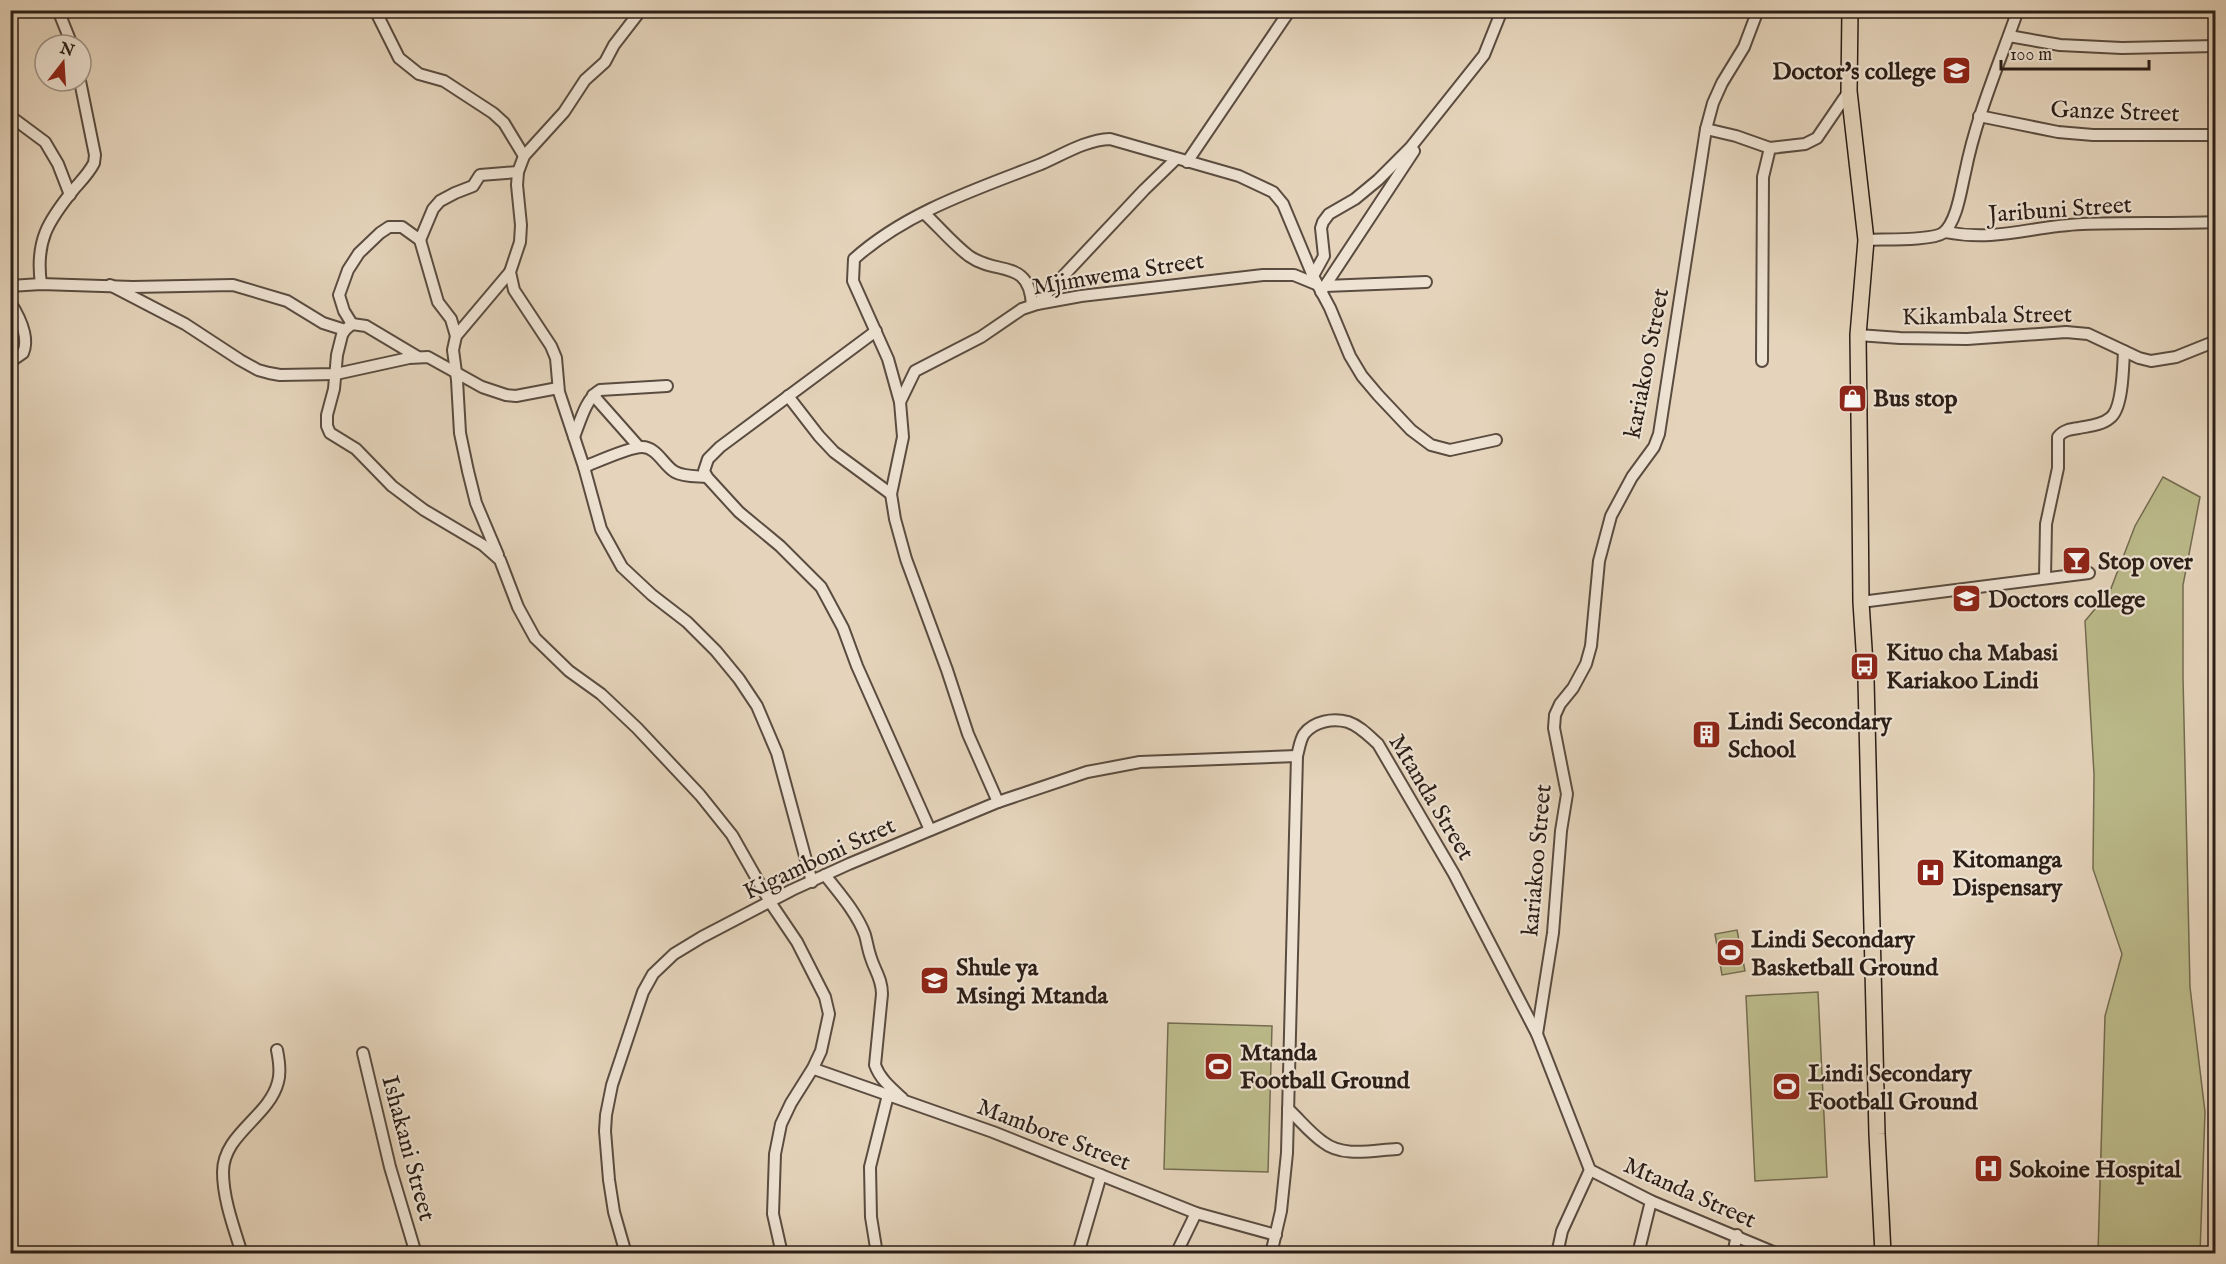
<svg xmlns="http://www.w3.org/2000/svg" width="2226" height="1264" viewBox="0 0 2226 1264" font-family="'IM FELL English',serif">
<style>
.green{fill:#bcbb8b;stroke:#746c51;stroke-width:1.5}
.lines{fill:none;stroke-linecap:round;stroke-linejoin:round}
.minor-casing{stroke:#5a4c40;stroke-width:14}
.highway-casing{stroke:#2b1e17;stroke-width:18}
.minor{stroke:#eee3d3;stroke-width:10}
.highway{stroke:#e5d4bb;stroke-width:15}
.labels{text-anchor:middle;stroke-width:4.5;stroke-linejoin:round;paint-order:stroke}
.poi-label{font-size:24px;font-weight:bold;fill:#2b1e17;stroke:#eee3d3;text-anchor:start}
.street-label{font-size:24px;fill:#2b1e17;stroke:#eee3d3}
</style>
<rect width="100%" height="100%" fill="#e5d4bb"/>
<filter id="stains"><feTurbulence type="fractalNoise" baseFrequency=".00333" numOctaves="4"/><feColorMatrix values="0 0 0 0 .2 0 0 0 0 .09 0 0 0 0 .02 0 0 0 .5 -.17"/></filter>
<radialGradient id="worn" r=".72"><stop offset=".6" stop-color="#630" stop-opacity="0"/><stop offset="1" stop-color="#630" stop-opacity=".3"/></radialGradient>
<g class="green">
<polygon points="2163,477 2200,497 2183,585 2183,677 2190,987 2205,1112 2200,1253 2098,1253 2105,1016 2122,954 2093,869 2094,774 2085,621 2110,591 2135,526"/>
<polygon points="1737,930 1745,971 1722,975 1715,934"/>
<polygon points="1818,992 1827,1177 1755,1181 1746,996"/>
<polygon points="1168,1023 1272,1026 1268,1172 1164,1169"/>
</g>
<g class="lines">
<defs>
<g id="minor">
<polyline points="58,10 72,45"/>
<polyline points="375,10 399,58 419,74 444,81 493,113 504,123 524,156"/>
<polyline points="641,10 614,45 605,62 585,80 564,112 524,156 518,172 517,185 521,225 520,242 510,272 514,290 551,346 556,358 559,392 584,467 601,529 622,567 652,595 687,622 716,651 739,679 757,706 777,753 812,882"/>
<polyline points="2009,36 2060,45 2122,48 2216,46"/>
<polyline points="10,116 45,142 58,164 70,195"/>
<polyline points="1979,116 2058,132 2093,135 2216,135"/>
<polyline points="1706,129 1736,136 1770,148"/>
<polyline points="1187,162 1290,10"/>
<path d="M925,214C939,227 953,244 969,256C997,276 1029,258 1032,305"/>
<path d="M1945,232C1997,242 2032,226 2082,224C2126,222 2171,224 2216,222"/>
<polyline points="420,240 433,209 440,201 455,193 473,186 480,175 518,172"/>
<path d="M1866,240C1882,239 1931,241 1943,233C1957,222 1961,189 1965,173C1976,117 1999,64 2018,10"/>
<polyline points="1313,276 1324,256 1321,228 1323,222 1329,214 1355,199 1378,180 1410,148 1484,55 1502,10"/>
<path d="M41,284C35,241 48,221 74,189C81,181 89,173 94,163L95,155L80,81"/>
<polyline points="110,285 185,324 240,360 258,370 269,373 280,375 336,374 409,358 428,357 482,387 506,395 516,396 558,388"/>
<polyline points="10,286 41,284 133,287 233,285 287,301 323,323 345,330"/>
<polyline points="1325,286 1426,282"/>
<polyline points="1321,292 1414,151"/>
<path d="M10,302C19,316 30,337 23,353L10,362"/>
<polyline points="1037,304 1144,190 1176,159"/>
<polyline points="352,324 344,311 339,295 348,270 359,253 380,233 389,227 402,227 420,240 438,302 451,319 456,336"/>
<polyline points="876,331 720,447 708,459 704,471 707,477 739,512 780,546 821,587 843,628 857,666 930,830"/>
<polyline points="1858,335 1900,338 1967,339 2066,332 2088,334 2139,358 2151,361 2176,357 2216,341"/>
<polyline points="418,357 366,326 352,324 345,330 342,335 337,355 334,389 327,415 327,426 330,433 356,449 392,486 424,510 483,545 500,560 518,607 535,638 569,671 601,694 637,728 700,795 732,835 770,902 797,942 825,997 829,1014 821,1051 813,1068 791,1103 781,1124 775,1154 773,1214 782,1254"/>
<polyline points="1762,361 1763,177 1770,148 1805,144 1817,138 1849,91"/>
<polyline points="593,395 639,447"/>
<polyline points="788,396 819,436 834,452 891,494"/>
<path d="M900,402L888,359L853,281L854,259C906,212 977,189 1041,164C1064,154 1086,140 1110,139L1239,176L1273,192L1283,204L1313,276L1330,308L1350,356L1362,376L1378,395L1411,430L1431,445L1450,450L1496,440"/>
<path d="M574,437C580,422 586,398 600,390L667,386"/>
<path d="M584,467C597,462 629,447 642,447C657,447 664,466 675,472C684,477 697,476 707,477"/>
<polyline points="498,555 476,503 468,471 460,433 457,380 453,350 456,336 510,272"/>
<path d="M2045,577L2046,524L2058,468V437C2063,430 2071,429 2079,428C2089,426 2102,425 2110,418C2123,409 2123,367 2124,351"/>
<polyline points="1861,602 2089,573"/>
<polyline points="998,802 968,734 947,670 906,559 895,519 891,494 903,437 900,402 915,371 981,337 1022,309 1037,304 1081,296 1263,275 1294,275 1316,284"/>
<path d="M825,875C839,893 857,913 865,935C867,942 868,950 871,958C875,971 882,979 882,994L875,1065C880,1079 891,1088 902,1098"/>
<polyline points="1537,1034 1553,933 1561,831 1567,794 1554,728 1555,715 1560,704 1573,688 1586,664 1591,646 1599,561 1611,516 1632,477 1654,447 1659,434 1706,129 1713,103 1722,83 1744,47 1758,10"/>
<polyline points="363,1053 390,1167 416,1254"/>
<polyline points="817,1070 993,1132 1196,1213 1276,1235"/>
<path d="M1288,1109C1300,1120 1310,1133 1323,1142C1343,1158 1374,1150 1397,1149"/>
<path d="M242,1254C234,1228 223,1199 223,1172C223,1134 269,1117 278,1082C281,1072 279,1060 277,1050"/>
<polyline points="626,1254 614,1212 609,1180 605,1131 606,1115 612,1085 643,992 653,974 674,954 702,937 792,890 849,864 998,802 1087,772 1140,762 1297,756"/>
<polyline points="877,1254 871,1217 870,1167 888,1095"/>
<polyline points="1078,1254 1101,1175"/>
<polyline points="1176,1254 1196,1213"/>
<path d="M1271,1254L1281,1211L1287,1153L1297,756C1299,749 1300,740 1304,734C1314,721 1333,718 1348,722C1360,726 1369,736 1378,744L1454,874L1537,1034L1590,1170L1651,1201L1778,1254"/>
<polyline points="1557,1254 1562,1231 1590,1170"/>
<polyline points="1638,1254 1651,1201"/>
<polyline points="1733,1254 1737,1235"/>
</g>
<polyline id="highway" points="1850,10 1849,91 1866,240 1858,335 1860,497 1861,602 1866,680 1877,1134 1883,1254"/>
</defs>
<use href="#minor" class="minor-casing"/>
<use href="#highway" class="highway-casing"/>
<use href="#minor" class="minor"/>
<use href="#highway" class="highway"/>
</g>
<defs>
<symbol id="university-square" viewBox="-11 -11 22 22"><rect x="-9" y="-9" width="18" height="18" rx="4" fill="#8f2418" stroke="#eee3d3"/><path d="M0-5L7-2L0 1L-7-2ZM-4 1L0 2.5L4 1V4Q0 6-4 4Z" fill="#fff"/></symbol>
<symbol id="shop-square" viewBox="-11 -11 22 22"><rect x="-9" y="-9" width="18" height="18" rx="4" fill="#8f2418" stroke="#eee3d3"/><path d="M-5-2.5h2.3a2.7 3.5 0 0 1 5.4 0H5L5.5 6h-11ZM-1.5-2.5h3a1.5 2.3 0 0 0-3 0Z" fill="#fff"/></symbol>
<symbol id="bar-square" viewBox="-11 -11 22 22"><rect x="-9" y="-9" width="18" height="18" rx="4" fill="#8f2418" stroke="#eee3d3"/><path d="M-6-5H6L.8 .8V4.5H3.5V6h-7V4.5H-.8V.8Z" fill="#fff"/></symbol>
<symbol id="bus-square" viewBox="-11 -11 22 22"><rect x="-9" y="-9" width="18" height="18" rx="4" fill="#8f2418" stroke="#eee3d3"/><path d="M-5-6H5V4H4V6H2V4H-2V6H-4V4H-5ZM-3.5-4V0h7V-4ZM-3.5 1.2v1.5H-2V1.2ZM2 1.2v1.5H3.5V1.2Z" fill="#fff"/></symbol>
<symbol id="building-square" viewBox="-11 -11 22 22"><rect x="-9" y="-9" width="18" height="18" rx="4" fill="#8f2418" stroke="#eee3d3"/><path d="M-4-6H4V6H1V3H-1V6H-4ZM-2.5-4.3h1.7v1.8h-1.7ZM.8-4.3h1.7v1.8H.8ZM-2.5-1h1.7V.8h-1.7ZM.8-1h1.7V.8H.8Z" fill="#fff"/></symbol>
<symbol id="hospital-square" viewBox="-11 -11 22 22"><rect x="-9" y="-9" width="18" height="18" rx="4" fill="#8f2418" stroke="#eee3d3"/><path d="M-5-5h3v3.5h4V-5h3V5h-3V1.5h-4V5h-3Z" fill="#fff"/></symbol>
<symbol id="stadium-square" viewBox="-11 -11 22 22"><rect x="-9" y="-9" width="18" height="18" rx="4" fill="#8f2418" stroke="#eee3d3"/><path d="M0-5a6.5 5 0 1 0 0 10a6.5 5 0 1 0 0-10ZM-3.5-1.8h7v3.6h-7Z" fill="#fff"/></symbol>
<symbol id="school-square" viewBox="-11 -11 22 22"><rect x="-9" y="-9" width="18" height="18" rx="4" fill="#8f2418" stroke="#eee3d3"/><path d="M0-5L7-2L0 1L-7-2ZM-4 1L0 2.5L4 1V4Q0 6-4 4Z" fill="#fff"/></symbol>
</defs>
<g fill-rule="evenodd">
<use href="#university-square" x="1940" y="54" width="33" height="33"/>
<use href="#shop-square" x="1836" y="382" width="33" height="33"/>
<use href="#bar-square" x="2060" y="544" width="33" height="33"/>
<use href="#university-square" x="1950" y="582" width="33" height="33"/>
<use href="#bus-square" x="1848" y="650" width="33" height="33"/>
<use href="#building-square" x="1690" y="718" width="33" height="33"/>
<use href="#hospital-square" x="1914" y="856" width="33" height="33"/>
<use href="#stadium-square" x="1714" y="936" width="33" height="33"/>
<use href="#school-square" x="918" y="964" width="33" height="33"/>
<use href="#stadium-square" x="1202" y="1050" width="33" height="33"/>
<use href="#stadium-square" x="1770" y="1070" width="33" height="33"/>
<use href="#hospital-square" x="1972" y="1152" width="33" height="33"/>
</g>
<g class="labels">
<g class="poi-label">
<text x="1936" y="79" text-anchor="end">Doctor's college</text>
<text x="1873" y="406">Bus stop</text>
<text x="2098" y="569">Stop over</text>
<text x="1988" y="607">Doctors college</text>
<text x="1886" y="660">Kituo cha Mabasi<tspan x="1886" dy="28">Kariakoo Lindi</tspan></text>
<text x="1728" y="729">Lindi Secondary<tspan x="1728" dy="28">School</tspan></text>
<text x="1952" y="867">Kitomanga<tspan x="1952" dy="28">Dispensary</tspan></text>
<text x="1751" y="947">Lindi Secondary<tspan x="1751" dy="28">Basketball Ground</tspan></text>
<text x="956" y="975">Shule ya<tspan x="956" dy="28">Msingi Mtanda</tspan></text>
<text x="1240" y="1060">Mtanda<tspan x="1240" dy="28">Football Ground</tspan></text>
<text x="1808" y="1081">Lindi Secondary<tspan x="1808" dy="28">Football Ground</tspan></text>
<text x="2009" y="1177">Sokoine Hospital</text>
</g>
<g class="street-label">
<text transform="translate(2115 111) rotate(2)" y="8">Ganze Street</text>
<text transform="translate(2060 209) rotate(-4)" y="8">Jaribuni Street</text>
<text transform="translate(1118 273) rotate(-9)" y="8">Mjimwema Street</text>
<text transform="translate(1987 315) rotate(-1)" y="8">Kikambala Street</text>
<text transform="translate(1646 363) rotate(-79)" y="8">kariakoo Street</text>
<text transform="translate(1432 797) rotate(59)" y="8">Mtanda Street</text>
<text transform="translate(819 858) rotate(-25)" y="8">Kigamboni Stret</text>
<text transform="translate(1536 860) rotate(-85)" y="8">kariakoo Street</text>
<text transform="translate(1054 1134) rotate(21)" y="8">Mambore Street</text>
<text transform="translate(409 1148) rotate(75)" y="8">Ishakani Street</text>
<text transform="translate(1690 1192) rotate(24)" y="8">Mtanda Street</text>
</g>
</g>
<rect width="2226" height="1264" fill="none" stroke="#e5d4bb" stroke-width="36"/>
<rect x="12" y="12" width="2202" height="1240" fill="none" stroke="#2b1e17" stroke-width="3"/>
<rect x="18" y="18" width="2190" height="1228" fill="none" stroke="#2b1e17" stroke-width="1.5"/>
<g transform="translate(63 63) rotate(17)"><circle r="28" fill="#eee3d3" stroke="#a09488" stroke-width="1.5"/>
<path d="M0-4.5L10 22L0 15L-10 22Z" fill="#8f2418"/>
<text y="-9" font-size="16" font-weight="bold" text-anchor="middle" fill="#2b1e17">N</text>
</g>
<path d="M2001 60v9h148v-9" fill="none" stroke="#2b1e17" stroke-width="3"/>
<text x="2010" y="60" font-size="18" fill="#2b1e17" stroke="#eee3d3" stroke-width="4.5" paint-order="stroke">100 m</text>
<rect width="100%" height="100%" filter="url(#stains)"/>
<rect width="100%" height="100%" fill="url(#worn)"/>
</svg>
